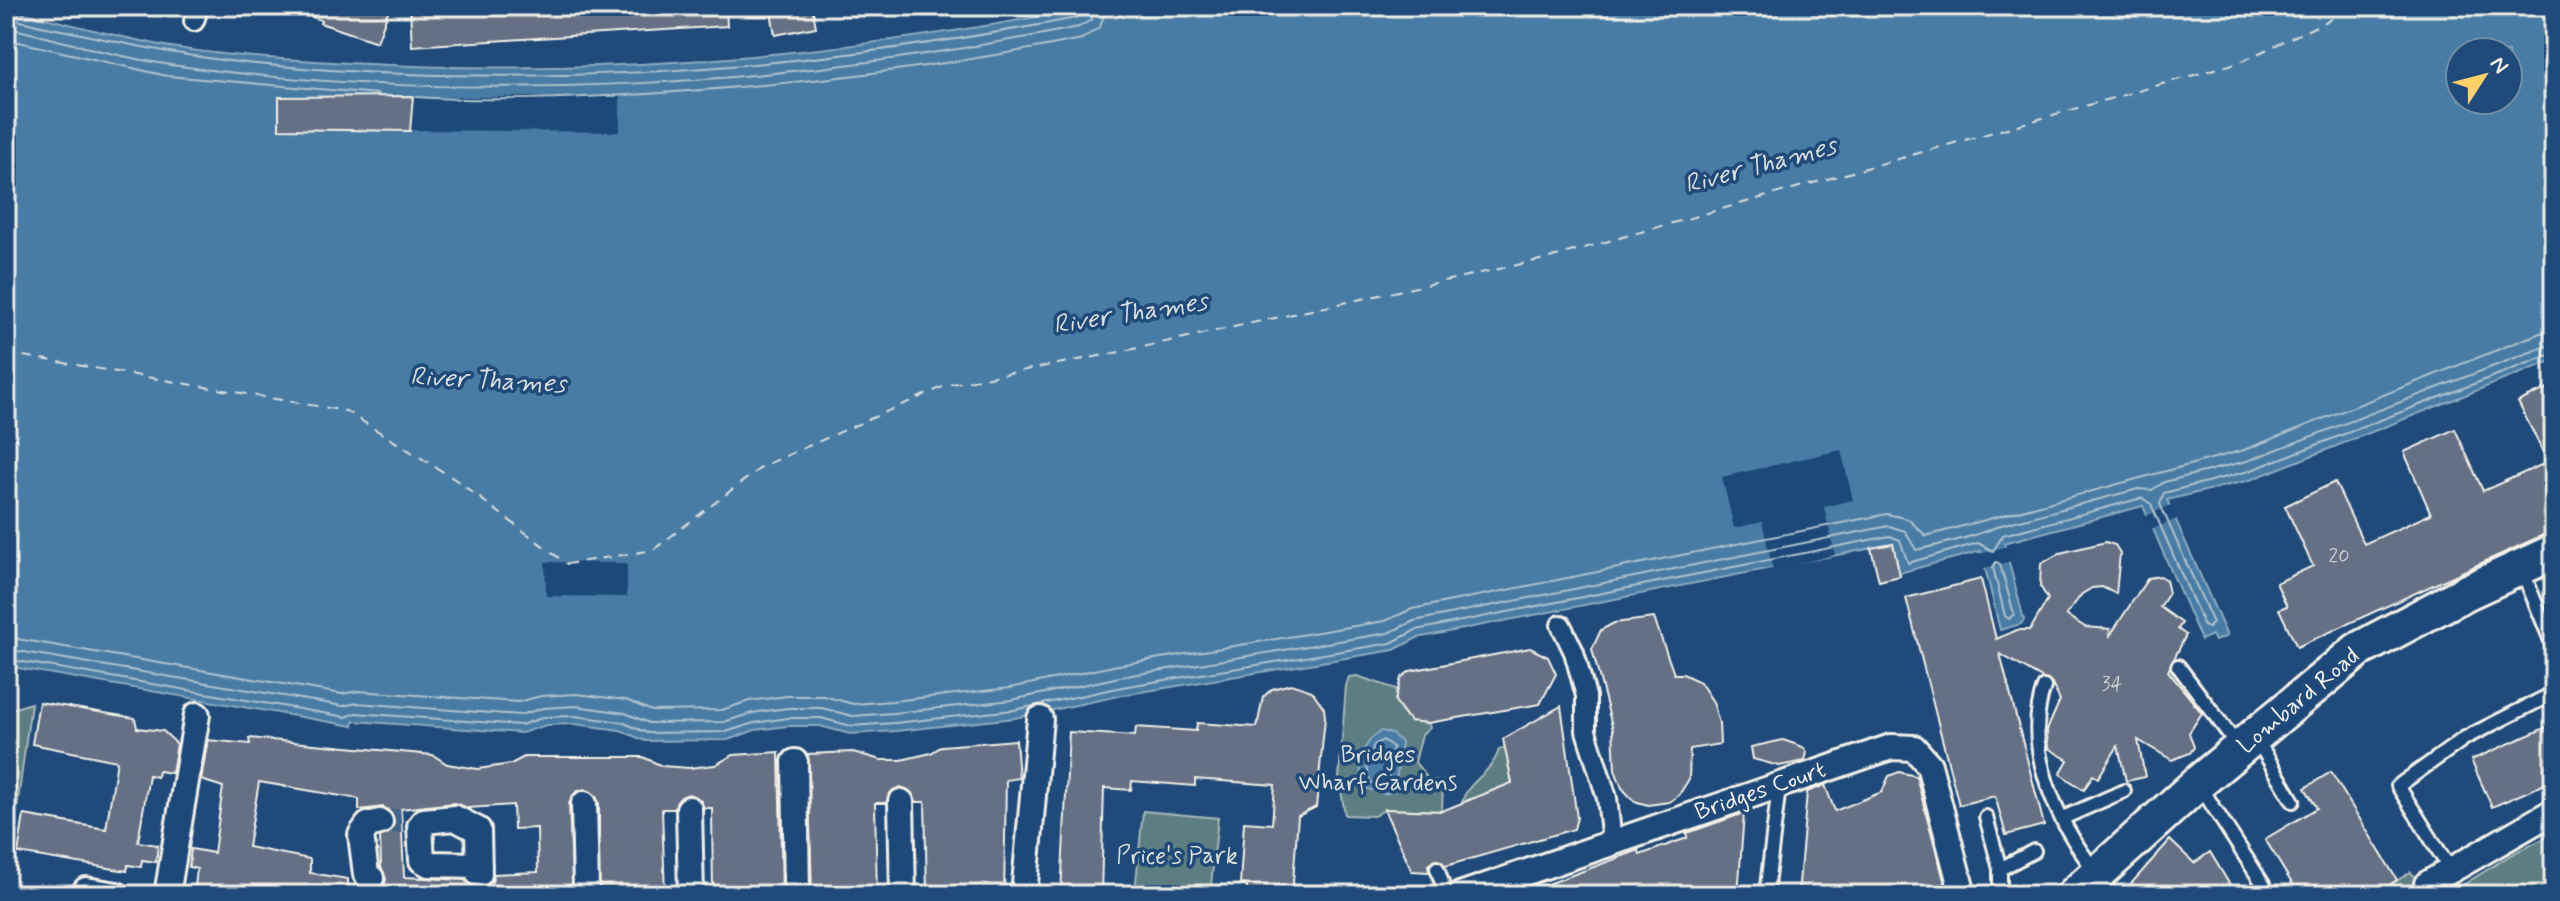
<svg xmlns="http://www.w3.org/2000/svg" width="2560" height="901" viewBox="0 0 2560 901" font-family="Mynerve,sans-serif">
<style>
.green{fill:#5c7e83;stroke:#a8b8b6;stroke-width:2}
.water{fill:#487ca5;stroke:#8dabc0;stroke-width:2;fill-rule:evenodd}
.pier{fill:#1f4a7a}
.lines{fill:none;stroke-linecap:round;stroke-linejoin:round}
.shore{stroke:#afc2cd;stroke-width:2}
.ferry{stroke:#dadfde;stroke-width:2;stroke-dasharray:10 8;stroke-linecap:butt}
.building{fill:#657084;stroke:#f4f1e8;stroke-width:2;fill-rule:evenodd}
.minor-tunnel{stroke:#3f638a;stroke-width:24;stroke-dasharray:24 12;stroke-linecap:butt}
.service-casing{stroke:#f4f1e8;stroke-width:18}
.pedestrian-casing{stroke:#f4f1e8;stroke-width:24}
.minor-casing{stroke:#f4f1e8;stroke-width:30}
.secondary-casing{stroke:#f4f1e8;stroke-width:40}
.service{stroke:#1f4a7a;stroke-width:12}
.pedestrian{stroke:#1f4a7a;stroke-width:18}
.minor{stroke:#1f4a7a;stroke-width:24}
.secondary{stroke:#1f4a7a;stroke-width:34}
.labels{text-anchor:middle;stroke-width:7;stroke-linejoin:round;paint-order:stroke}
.number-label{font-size:20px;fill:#d0d1cf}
.street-label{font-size:24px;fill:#f4f1e8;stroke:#1f4a7a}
.park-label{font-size:24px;fill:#dde0d9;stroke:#1f4a7a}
.water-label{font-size:26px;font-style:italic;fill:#dadfde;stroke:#1f4a7a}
</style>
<rect width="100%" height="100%" fill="#1f4a7a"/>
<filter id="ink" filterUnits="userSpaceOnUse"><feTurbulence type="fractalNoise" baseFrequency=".0125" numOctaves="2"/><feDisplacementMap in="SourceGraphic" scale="16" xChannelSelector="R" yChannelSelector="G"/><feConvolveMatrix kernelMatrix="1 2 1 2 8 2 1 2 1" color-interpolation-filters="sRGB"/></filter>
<g filter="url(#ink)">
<g class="green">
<path d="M1357,676L1396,689C1394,712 1406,721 1428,723L1430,728L1422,735L1415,762L1429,780L1443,782L1442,811L1386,809L1374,816L1345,815L1339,778L1346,686L1349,677Z"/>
<polygon points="31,703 11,854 6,851 6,711"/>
<path d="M1507,747L1512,783L1462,802C1467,781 1493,773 1499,749Z"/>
<polygon points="1143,811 1218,818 1210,895 1135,892"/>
<polygon points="2554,834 2554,895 2447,895 2514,853"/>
<polygon points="2411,872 2424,895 2374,895"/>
</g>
<g class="water">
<path d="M1095,6H2554V360L2250,480L2167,500L2227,636L2215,641L2212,635L2201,640L2143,506L2004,543L2024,620L2021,624L2000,630L1981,551L1899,573L1893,544L1417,638L1394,650L1123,695L1015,718L896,731L850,734L820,726H788L755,730L728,740L645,741L620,730L574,724L546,725L522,733L354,721L353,726L6,666V9C61,21 116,37 171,47C236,58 303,60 369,64C612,77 857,53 1095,6ZM2460,52H2508V100H2460Z"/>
<path d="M1381,731L1392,734L1401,742L1395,790L1385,794L1362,787C1359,764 1359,745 1381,731Z"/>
</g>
<g class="pier">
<polygon points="279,97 620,97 620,132 279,129"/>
<polygon points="1841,450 1853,500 1824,507 1835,555 1773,570 1762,522 1734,528 1722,477"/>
<polygon points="2171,505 2177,519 2150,530 2144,517"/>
<polygon points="2008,546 2012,561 1981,569 1978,555 1962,560 1961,559"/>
<polygon points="545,562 627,563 627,597 546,596"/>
</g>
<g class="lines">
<g class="shore">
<path d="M6,16C28,25 54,28 77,33C137,47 195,58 256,64C529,91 807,70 1076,18L1083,13L1084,6"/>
<path d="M6,27C60,40 116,57 171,65C471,106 783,87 1079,27L1091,20L1094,6"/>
<polyline points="6,39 167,76 378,94"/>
<path d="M415,97C492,102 570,98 647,94C792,85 939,68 1082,39L1100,27L1107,6"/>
<polygon points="1996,562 2000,564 2014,614 2009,619 2005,616 1993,567"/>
<polyline points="6,637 342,694 358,691 518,702 541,696 577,694 626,700 652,711 722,710 749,701 787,696 824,696 853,704 893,701 1010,688 1118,665 1385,621 1412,609 1887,514 1908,519 1926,536 2244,450 2540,333 2554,331"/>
<path d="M6,649L343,706L357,703L520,715L543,708L576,706L625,713L649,723L724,722L752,713L787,708H822L852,716L894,713L1012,700L1120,677L1388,633L1414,621L1889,526L1905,531L1916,550C1944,544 1977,536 2001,525L2138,489L2152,490L2164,482L2247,461L2554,343"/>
<polyline points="6,659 346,717 356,713 521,725 545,717 575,716 622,722 647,733 726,732 754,723 788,718 821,718 851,726 895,723 1014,710 1122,687 1391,643 1416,630 1890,536 1900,540 1908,563 1978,543 1993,551 2003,535 2142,498 2151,504 2204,626 2208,628 2213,623 2160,504 2164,493 2249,471 2554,353"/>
<polygon points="1383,740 1393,747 1388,782 1383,786 1370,782 1367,766 1374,745"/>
</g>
<polyline class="ferry" points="6,353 346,411 456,480 567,564 653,550 763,466 947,385 1115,353 1549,258 2240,62 2359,6"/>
</g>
<g class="building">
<polygon points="289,6 390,6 377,42 320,23 321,20 289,9"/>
<polygon points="443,6 726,6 727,26 412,46 410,9"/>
<polygon points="770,6 812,6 816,27 775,35"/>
<polygon points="413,96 410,131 279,129 279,97"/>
<polygon points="2554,385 2554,530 2297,647 2279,609 2287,606 2276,583 2313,566 2285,506 2335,482 2364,544 2431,514 2404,452 2455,429 2483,491 2548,462 2518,402"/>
<polygon points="2106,542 2115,545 2120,553 2116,594 2102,587 2092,588 2082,594 2066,615 2085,627 2110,629 2109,637 2148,578 2160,576 2166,580 2169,593 2160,607 2182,623 2178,629 2186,635 2168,671 2202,713 2189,733 2194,747 2190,753 2172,760 2138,740 2145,777 2126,781 2118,746 2098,778 2093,775 2084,790 2060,774 2068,760 2048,748 2047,730 2060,700 2052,684 2000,654 2044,825 2006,835 1995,796 1959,805 1906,598 1981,579 1996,639 2017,630 2030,630 2048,599 2040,586 2041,564 2060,553"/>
<polygon points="1893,544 1900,576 1879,581 1871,548"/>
<polygon points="1654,618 1674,674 1683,674 1700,682 1713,702 1719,723 1720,744 1690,749 1689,779 1679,795 1669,802 1648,805 1634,801 1622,788 1615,770 1613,730 1592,649 1601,630 1614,623"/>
<polygon points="1530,648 1548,657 1556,674 1540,704 1428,723 1410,721 1395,701 1401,678 1410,671"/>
<polygon points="1291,684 1312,691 1324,708 1325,718 1316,807 1298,816 1292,895 1247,895 1247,887 1240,884 1244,822 1272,824 1275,785 1195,779 1195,786 1132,781 1131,790 1104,788 1101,895 1061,895 1069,732 1135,736 1136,727 1196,731 1197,723 1257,727 1263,697 1272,689"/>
<polygon points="39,702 135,718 137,728 163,731 177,744 172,773 158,771 157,777 149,775 138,842 158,845 156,862 142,860 141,867 128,865 127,871 18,853 24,815 106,829 117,761 32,744"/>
<polygon points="1561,706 1577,818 1574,829 1446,866 1435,859 1428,865 1429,872 1412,871 1384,809 1442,811 1512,783 1503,739"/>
<polygon points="2554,724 2554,780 2492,807 2471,760"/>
<path d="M249,738L433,755L447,764L478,769L511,764L524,757H643L662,766L689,768L715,765L733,755L779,752L782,895H713L712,808H704L701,801L689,794L681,797L674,809H662L665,895H599V804L596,796L584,789L576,792L569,804L573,895H382L386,879L381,867L380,837L394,827L390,811L383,807L359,810V799L259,782L248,847L310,859V873L348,879V895H252L195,887L197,869L189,867L191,849L214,853L223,787L201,780L208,740L250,744ZM454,803L468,808L513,805L514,829L537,828L538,872L494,874L492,882L480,889L471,887L465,880L404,877L401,809Z"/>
<polygon points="1016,740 1019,778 1006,780 1004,895 927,895 925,802 916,802 913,794 901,787 893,790 886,803 875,803 877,895 812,895 808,754 853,752 881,760 901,760 931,753 942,746"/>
<polygon points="1783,740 1803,747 1807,752 1805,761 1779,766 1753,759 1751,747"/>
<polygon points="1899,772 1916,776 1948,895 1798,895 1807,792 1825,785 1835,811 1882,792 1889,776"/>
<polygon points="2331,772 2397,880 2374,895 2299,895 2265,839 2317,808 2305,788"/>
<polygon points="1744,813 1738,895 1519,895 1639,850 1640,855 1687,838 1687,833"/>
<polygon points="2170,840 2194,863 2210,852 2236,895 2121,895"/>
</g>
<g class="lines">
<g class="minor-tunnel">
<polyline points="380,822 401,821"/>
<polyline points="479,874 479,895"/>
</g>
<defs>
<g id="service">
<polyline points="2522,570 2554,648"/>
<polyline points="2178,666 2238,746"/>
<path d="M2044,687C2022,749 2058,824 2096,872"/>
<polyline points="2256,738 2293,801"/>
<polyline points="2198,783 2270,895"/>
<polyline points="1986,817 2000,869 2000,895"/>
<polyline points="2063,818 2124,791"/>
<polyline points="1437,868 1446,895"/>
<polyline points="2000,869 2034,851"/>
<polyline points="2450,869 2398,786 2465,738 2554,693"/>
<polyline points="1766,895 1779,786"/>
</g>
<g id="pedestrian">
<polyline points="194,21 199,6"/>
<polyline points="1561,625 1574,652 1586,696 1586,731 1607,798 1612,842"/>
</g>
<g id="minor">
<polyline points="795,762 797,895"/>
<polyline points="901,802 903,895"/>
<polyline points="584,804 586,888"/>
<polyline points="689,809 691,895"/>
<polyline points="479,874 478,830 455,818 424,821 420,826 422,860 429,864 479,865"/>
<polyline points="371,878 366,874 361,835 368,825 380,822"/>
<polyline points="2427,884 2554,811"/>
<polyline points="85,895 86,890 117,895"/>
<polyline points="167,895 197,715"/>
<polyline points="1024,895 1040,719"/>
<polyline points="1460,895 1891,747 1914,748 1929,765 1963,895"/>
</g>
<polyline id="secondary" points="2074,895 2198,783 2358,650 2467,592 2554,552"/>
</defs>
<use href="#service" class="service-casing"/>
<use href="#pedestrian" class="pedestrian-casing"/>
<use href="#minor" class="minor-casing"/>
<use href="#secondary" class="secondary-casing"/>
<use href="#service" class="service"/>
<use href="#pedestrian" class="pedestrian"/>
<use href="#minor" class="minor"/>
<use href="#secondary" class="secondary"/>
</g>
</g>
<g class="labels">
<g class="number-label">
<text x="2339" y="562">20</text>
<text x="2112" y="690">34</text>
</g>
<g class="street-label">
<text transform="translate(2298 700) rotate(-40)" y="8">Lombard Road</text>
<text transform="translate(1760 790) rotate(-19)" y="8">Bridges Court</text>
</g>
<g class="park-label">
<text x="1378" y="762">Bridges<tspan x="1378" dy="28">Wharf Gardens</tspan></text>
<text x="1177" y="863">Price's Park</text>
</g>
<g class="water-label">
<text transform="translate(1760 164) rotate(-15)" y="9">River Thames</text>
<text transform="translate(1130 312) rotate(-9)" y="9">River Thames</text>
<text transform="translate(488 379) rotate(3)" y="9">River Thames</text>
</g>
</g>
<rect width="2560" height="901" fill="none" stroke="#1f4a7a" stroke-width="32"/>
<rect x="16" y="16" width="2528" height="869" fill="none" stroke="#f4f1e8" stroke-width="3" filter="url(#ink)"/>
<g transform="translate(2484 76) rotate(54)"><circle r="38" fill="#1f4a7a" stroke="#748da6" stroke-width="2"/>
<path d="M0-6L14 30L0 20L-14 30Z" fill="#ffd166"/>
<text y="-12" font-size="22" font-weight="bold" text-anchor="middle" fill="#f4f1e8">N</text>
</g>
</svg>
